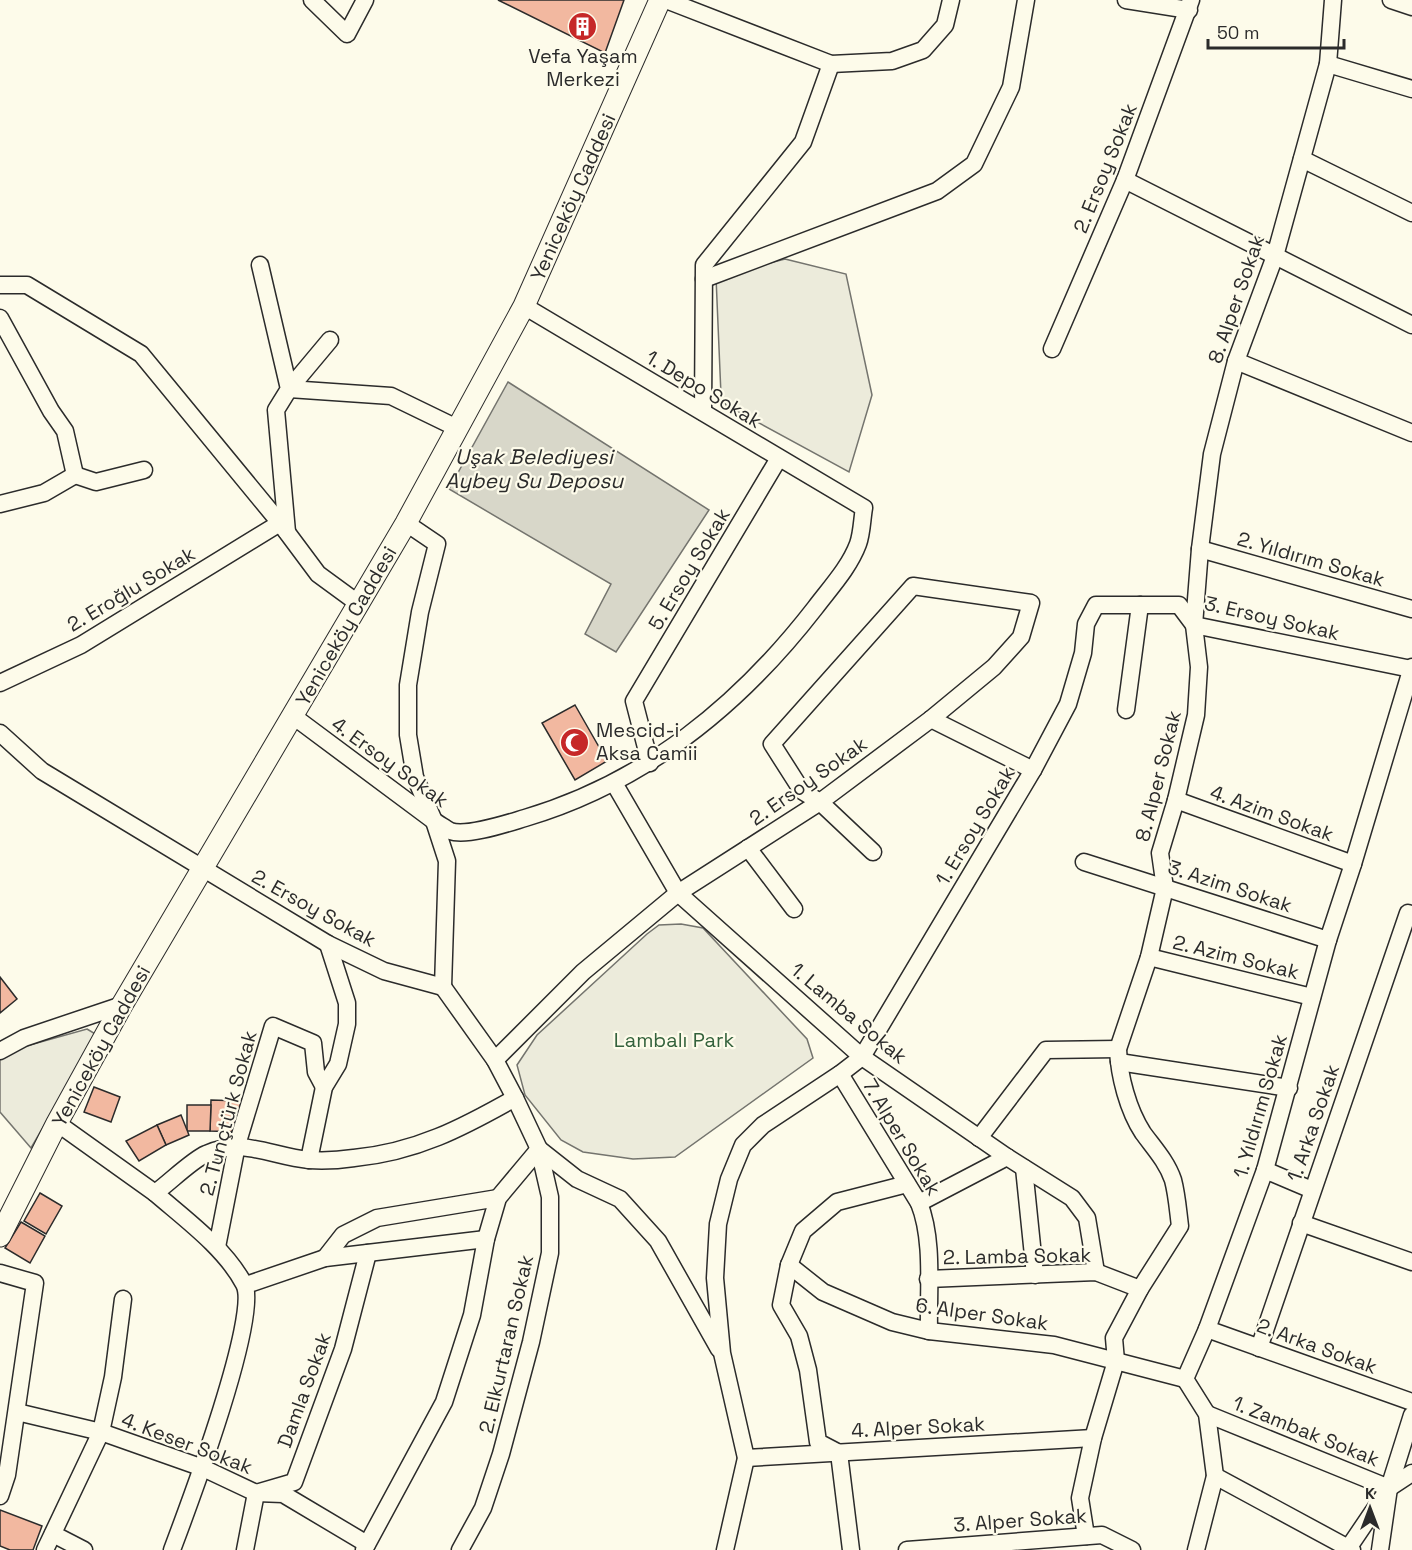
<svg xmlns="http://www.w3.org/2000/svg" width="1412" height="1550" viewBox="0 0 1412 1550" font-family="'Space Grotesk',sans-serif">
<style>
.green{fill:#ecebdb;stroke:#74746e;stroke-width:1.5}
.water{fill:#d8d7c9;stroke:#74746e;stroke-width:1.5}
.building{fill:#f2b8a0;stroke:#2b2b2b;stroke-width:1.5}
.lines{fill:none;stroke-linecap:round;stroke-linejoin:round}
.minor-casing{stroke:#2b2b2b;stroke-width:19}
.tertiary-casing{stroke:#2b2b2b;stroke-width:23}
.minor{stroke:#fdfbea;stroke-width:16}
.tertiary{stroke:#fdfbea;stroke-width:21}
.labels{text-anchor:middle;stroke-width:4.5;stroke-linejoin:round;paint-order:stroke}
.poi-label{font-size:20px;fill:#2b2b2b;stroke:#fdfbea}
.street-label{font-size:20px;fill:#2b2b2b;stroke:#fdfbea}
.park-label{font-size:20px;fill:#34623c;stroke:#fdfbea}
.water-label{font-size:21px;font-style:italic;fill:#2b2b2b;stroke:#fdfbea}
</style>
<rect width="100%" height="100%" fill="#fdfbea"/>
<g class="green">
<polygon points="785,259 846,274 872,395 849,472 726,405 721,395 716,277"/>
<polygon points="681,924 703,928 807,1039 813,1058 675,1157 633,1159 583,1152 561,1140 525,1095 517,1065 537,1035 647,934 659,925"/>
<polygon points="87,1029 97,1035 31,1148 0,1112 0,1060 19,1048"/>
</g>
<polygon class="water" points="508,382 709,510 616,652 585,634 611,584 449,489"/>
<g class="building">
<polygon points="498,0 624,0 605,53"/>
<polygon points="575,705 607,761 575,780 542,723"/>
<polygon points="0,977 17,999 0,1013"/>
<polygon points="94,1087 120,1097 111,1122 84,1112"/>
<polygon points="211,1100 241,1101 240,1132 210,1131"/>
<polygon points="187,1105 211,1105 210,1131 187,1131"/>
<polygon points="181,1115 189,1135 166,1145 157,1125"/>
<polygon points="157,1125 166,1145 139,1161 126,1141"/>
<polygon points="40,1193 62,1206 46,1234 24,1221"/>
<polygon points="21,1222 45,1236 30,1263 5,1248"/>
<polygon points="0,1510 42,1526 33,1550 10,1550 0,1546"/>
</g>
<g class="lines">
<defs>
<g id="minor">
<polyline points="312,0 347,34 365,0"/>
<polyline points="666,0 831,64 892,61 923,50 945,25 951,0"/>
<polyline points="1126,0 1189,10"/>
<polyline points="1391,0 1412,7"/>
<polyline points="1328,64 1412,89"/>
<polyline points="1302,159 1412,213"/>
<polyline points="1125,180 1412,325"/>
<polyline points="260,265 289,389 276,410 287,532"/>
<polyline points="704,279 937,191 974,164 1011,87 1026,0"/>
<polyline points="0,285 27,285 141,354 280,523 318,574 359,604"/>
<polyline points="0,318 51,411 65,431 75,475"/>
<polyline points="1052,349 1125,180 1191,0"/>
<polyline points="1236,361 1412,433"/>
<polyline points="289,389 391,396 457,428"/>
<polyline points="289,389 330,340"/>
<polyline points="703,412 704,265 803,142 831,64"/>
<polyline points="75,475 96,482 144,470"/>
<polyline points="0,504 44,493 75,475"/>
<polyline points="406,523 437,544 420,612 408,685 408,735 415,777 434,821 447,861 443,987"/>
<polyline points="1200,549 1412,609"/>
<polyline points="0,683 81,645 280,523"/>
<polyline points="1126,710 1140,605"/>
<path d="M293,716L434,821C439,824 445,828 450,831C467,837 508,823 525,818C646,782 739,706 815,608C830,588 849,568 858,544C862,533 862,519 864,508L524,306"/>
<polyline points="931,719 1033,770"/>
<polyline points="0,733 42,771 328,944 384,971 443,987"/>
<polyline points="650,763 634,701 779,458"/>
<polyline points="614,783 678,893 862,1057 1007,1157 1072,1198 1087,1218 1096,1272"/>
<polyline points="1176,800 1353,864"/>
<polyline points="748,848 794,909"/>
<polyline points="1084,862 1328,940"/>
<polyline points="1149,957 1312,997"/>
<polyline points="443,987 495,1060 515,1098 539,1149 550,1197 550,1253 531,1342 501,1454 483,1508 460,1550"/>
<polyline points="0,1051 24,1038 122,1005"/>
<polyline points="495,1060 583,972 678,893 820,802 931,719 994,667 1021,637 1031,603 913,586 772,744 802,791 820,802 873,852"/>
<polyline points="1119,1062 1289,1088"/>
<path d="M840,1074L919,1203C934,1240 928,1291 929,1331"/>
<path d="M57,1123L155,1193C169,1183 192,1160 206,1154C242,1137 273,1157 309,1160C323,1161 340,1160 354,1158C416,1152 462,1128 515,1098"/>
<polyline points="979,1138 1046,1050 1118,1049"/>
<polyline points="309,1160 324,1087 338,1064 347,1024 347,1003 328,944"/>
<polyline points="1024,1168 1035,1275"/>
<polyline points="1265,1170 1312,1190"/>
<path d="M155,1193C185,1219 225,1248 244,1284C261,1315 187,1510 172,1550"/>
<polyline points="919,1203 1007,1157"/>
<polyline points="1301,1223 1412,1262"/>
<polyline points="217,1247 237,1145 273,1026 313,1043 316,1072 324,1087"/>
<polyline points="325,1258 343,1235 377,1218 498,1198"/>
<polyline points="789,1265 803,1231 837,1202 907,1184"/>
<polyline points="0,1273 35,1283 7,1475 0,1496"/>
<polyline points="928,1279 1096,1272 1140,1289"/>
<polyline points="246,1285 325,1258 486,1239"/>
<polyline points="1207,1329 1412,1402"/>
<polyline points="1259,1348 1408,913 1412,915"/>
<polyline points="17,1412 101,1432 203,1468 256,1493 283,1494 367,1544"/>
<polyline points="1207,1414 1389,1488"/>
<polyline points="746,1458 1093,1438"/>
<polyline points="1215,1476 1352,1550"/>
<polyline points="53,1534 84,1550"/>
<path d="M1086,1536L1080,1498L1093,1438L1116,1361L1114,1338L1140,1289L1180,1226C1178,1211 1177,1195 1173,1180C1167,1162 1154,1148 1143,1133C1128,1110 1119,1076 1118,1049L1149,957L1165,888L1160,853L1176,800L1196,715L1199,667L1194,625L1200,549L1212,454L1236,361L1275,256L1328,64L1333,0"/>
<polyline points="45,1550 101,1432 113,1377 123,1299"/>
<polyline points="245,1550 256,1493 294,1482 343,1349 368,1253"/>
<polyline points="364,1550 444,1402 472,1315 486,1239 498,1198 539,1149 577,1179 620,1199 658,1241 719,1349"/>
<polyline points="725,1550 746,1458 722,1353 715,1278 718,1224 729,1179 743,1145 763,1125 840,1074 862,1057 1033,770 1068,704 1083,653 1086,624 1096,605 1179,605 1194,625 1411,669"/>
<polyline points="851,1550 839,1453 818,1442 808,1370 799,1336 781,1305 789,1265 823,1292 892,1322 929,1331 1054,1345 1185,1379"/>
<polyline points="907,1550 1102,1535 1132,1550"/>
<polyline points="1196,1550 1215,1476 1207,1414 1185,1379 1207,1329 1265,1170 1328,940 1353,864 1412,667"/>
<polyline points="1347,1550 1389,1488 1412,1473"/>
<polyline points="1380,1550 1389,1488 1412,1415"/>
</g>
<polyline id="tertiary" points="0,1236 57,1123 122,1005 406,523 524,306 660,0"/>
</defs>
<use href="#minor" class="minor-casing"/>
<use href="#tertiary" class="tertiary-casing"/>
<use href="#minor" class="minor"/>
<use href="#tertiary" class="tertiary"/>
</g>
<defs>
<symbol id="building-disc" viewBox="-11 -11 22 22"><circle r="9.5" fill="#c62828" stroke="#fdfbea"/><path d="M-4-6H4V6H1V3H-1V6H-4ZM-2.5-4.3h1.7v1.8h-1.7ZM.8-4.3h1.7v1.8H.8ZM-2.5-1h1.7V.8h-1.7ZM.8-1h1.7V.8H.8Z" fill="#fff"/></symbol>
<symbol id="mosque-disc" viewBox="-11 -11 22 22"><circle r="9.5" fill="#c62828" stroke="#fdfbea"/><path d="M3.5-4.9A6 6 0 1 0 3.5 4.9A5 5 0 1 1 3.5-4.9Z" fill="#fff"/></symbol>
</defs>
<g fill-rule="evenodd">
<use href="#building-disc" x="566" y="10" width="33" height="33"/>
<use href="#mosque-disc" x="558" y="726" width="33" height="33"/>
</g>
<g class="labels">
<g class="poi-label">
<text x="583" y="63">Vefa Yaşam<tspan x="583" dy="23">Merkezi</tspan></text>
<text x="596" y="737" text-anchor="start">Mescid-i<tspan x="596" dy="23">Aksa Camii</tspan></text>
</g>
<g class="street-label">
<text transform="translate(1105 168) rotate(-68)" y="7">2. Ersoy Sokak</text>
<text transform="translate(573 197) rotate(-66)" y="7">Yeniceköy Caddesi</text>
<text transform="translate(1236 299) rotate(-71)" y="7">8. Alper Sokak</text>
<text transform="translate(704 389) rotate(31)" y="7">1. Depo Sokak</text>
<text transform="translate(1311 559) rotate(16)" y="7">2. Yıldırım Sokak</text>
<text transform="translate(689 569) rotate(-59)" y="7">5. Ersoy Sokak</text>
<text transform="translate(131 589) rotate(-31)" y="7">2. Eroğlu Sokak</text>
<text transform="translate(1272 618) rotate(13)" y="7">3. Ersoy Sokak</text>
<text transform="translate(346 626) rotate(-60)" y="7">Yeniceköy Caddesi</text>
<text transform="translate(390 762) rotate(36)" y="7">4. Ersoy Sokak</text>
<text transform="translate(1158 776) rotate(-76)" y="7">8. Alper Sokak</text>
<text transform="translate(808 781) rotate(-35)" y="7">2. Ersoy Sokak</text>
<text transform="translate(1272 813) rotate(20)" y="7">4. Azim Sokak</text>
<text transform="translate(975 826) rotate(-59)" y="7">1. Ersoy Sokak</text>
<text transform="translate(1230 886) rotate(18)" y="7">3. Azim Sokak</text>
<text transform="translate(314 908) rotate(29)" y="7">2. Ersoy Sokak</text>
<text transform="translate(1236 957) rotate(14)" y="7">2. Azim Sokak</text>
<text transform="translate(849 1013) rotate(40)" y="7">1. Lamba Sokak</text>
<text transform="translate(101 1046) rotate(-61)" y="7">Yeniceköy Caddesi</text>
<text transform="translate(1260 1106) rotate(-74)" y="7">1. Yıldırım Sokak</text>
<text transform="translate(228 1113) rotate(-75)" y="7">2. Tunçtürk Sokak</text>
<text transform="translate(1313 1123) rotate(-71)" y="7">1. Arka Sokak</text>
<text transform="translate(902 1137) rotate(59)" y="7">7. Alper Sokak</text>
<text transform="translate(1017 1256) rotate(-1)" y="7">2. Lamba Sokak</text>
<text transform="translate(982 1314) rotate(8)" y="7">6. Alper Sokak</text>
<text transform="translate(506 1344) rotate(-77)" y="7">2. Elkurtaran Sokak</text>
<text transform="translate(1317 1346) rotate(20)" y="7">2. Arka Sokak</text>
<text transform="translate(304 1390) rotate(-70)" y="7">Damla Sokak</text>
<text transform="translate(918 1427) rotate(-3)" y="7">4. Alper Sokak</text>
<text transform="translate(1306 1431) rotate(22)" y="7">1. Zambak Sokak</text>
<text transform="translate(187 1443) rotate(21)" y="7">4. Keser Sokak</text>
<text transform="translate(1020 1520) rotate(-4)" y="7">3. Alper Sokak</text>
</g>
<g class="park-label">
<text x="674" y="1047">Lambalı Park</text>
</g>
<g class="water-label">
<text x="534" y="464">Uşak Belediyesi<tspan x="534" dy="24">Aybey Su Deposu</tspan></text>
</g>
</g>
<g transform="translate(1370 1508)" stroke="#fdfbea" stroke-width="4.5" paint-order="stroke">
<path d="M0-4.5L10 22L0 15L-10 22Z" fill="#2b2b2b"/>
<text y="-9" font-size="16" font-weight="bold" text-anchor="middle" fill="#2b2b2b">K</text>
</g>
<path d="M1208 39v9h136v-9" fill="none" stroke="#2b2b2b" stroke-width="3"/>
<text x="1217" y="39" font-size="18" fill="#2b2b2b" stroke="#fdfbea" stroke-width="4.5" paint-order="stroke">50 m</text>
</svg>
